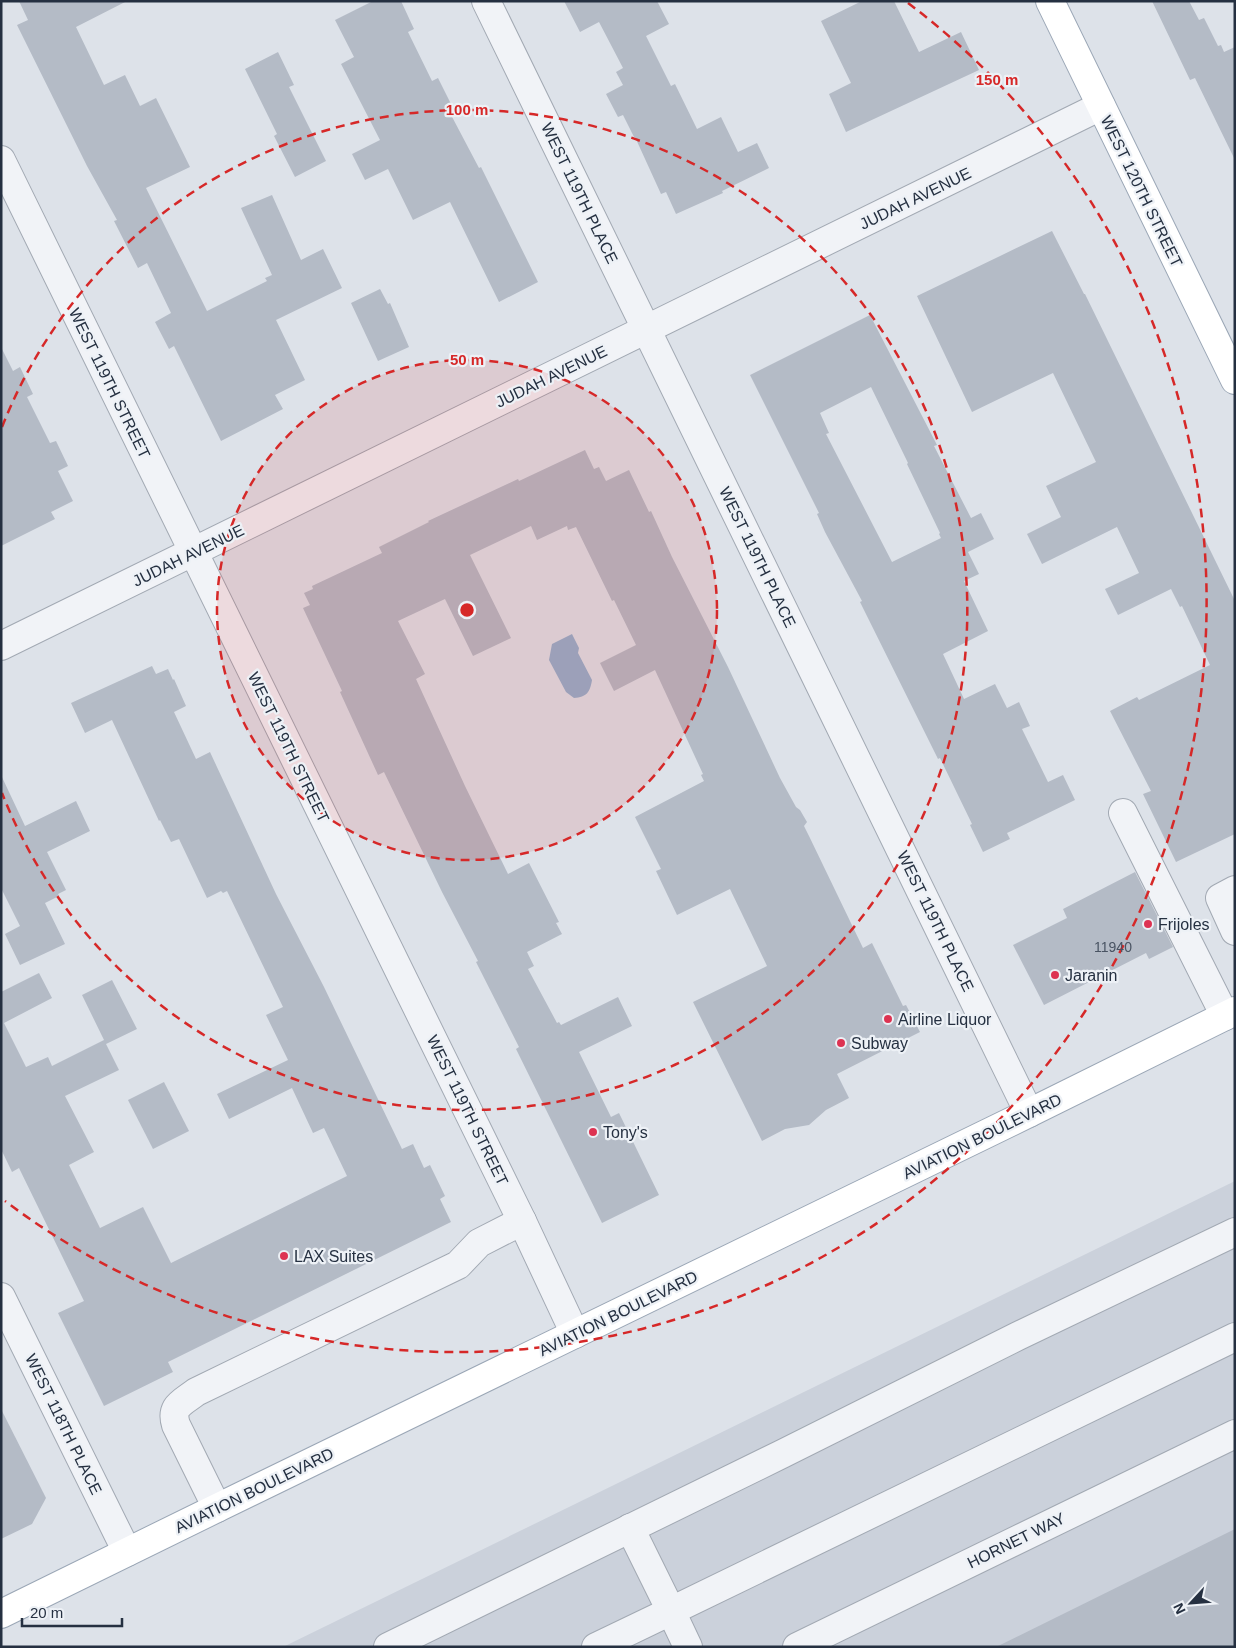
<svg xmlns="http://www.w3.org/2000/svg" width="1236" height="1648" viewBox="0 0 1236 1648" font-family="Helvetica,sans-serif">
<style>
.built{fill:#cbd1db}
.water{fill:#94b1cd}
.building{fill:#b4bbc6;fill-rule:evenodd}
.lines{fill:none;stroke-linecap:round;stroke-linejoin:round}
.minor-casing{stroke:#a2a9b3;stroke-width:30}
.major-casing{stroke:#9ba7b6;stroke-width:30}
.minor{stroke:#f1f3f7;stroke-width:28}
.major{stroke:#fff;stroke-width:28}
.ring{fill:none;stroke:#d62828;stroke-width:2.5;stroke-dasharray:9 6}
.poi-dot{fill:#dd3352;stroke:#edf1f6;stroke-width:2}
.labels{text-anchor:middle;stroke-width:4.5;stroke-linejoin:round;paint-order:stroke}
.number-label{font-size:14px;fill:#495362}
.street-label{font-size:16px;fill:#253041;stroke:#edf1f6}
.poi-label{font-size:16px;fill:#253041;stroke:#edf1f6;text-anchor:start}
.centre{fill:#d62828;stroke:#edf1f6;stroke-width:2.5}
.ring-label{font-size:15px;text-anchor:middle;font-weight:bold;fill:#d62828;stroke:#edf1f6;stroke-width:4.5;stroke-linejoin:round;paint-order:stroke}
</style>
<rect width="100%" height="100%" fill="#dde2e9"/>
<polygon class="built" points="1235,1181 1235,1647 283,1647"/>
<path class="water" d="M572,634L579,648L578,653L592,680C590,692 587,697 574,698L566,692L549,660L552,644Z"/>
<g class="building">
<polygon points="19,1 127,1 76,27 104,85 125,75 140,106 156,98 190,167 146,188 207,311 267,281 265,278 272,275 241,208 272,195 301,260 323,249 342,288 276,320 305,380 275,395 283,409 221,441 174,346 169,349 155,322 171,313 147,263 138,268 114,221 117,220 87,166 17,25 28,20"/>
<polygon points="373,1 401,1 414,29 408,32 432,81 438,78 454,110 450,113 479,168 481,167 538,282 499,302 450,202 413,220 388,169 365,180 352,154 380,140 341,64 354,57 335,20"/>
<polygon points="564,1 657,1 669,24 646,36 671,86 675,84 697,129 721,117 738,152 757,143 769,168 722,191 723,193 676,214 666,192 661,194 635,137 634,137 623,115 618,117 606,94 623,85 616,72 623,68 599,22 580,32"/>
<polygon points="862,1 894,1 919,52 961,32 979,70 846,132 829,94 851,83 821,21"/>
<polygon points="1152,1 1189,1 1199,20 1204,18 1218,46 1221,45 1224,52 1235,47 1235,160 1195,78 1190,80"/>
<polygon points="278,52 294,85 289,87 326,161 295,177 274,136 277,134 245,69"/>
<polygon points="1052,231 1084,294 1085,294 1235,601 1235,834 1176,862 1143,794 1151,791 1110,711 1137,697 1139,700 1210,665 1182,606 1180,607 1171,589 1118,615 1105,589 1139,573 1117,527 1042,564 1027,534 1061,517 1046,486 1096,462 1053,373 972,412 917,296"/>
<polygon points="380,289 388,304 390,303 409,347 378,361 351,303"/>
<path d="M870,315L937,445L934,446L971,518L981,513L994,539L968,552L979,574L964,581L988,631L943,654L964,699L995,684L1007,708L1019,702L1030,726L1022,729L1048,782L1063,775L1075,800L1007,833L1010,839L983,852L970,825L972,824L940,758L938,759L860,602L862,601L825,532L817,514L819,513L750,375ZM871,387L908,463L907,464L940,533L939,534L941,538L892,562L826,434L829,433L820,413Z"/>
<polygon points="1,347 13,371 20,367 33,394 27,397 50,443 56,441 68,466 58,471 73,501 51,512 55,519 1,546"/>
<polygon points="585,450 594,469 599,467 606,481 629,470 649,512 651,511 672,557 728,667 780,778 796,807 800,810 807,822 804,826 809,836 863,948 872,943 903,1006 906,1005 920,1032 837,1074 849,1098 826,1110 809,1125 785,1129 762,1141 693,1002 767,966 730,889 677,915 656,871 661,869 635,817 704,781 701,775 703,774 655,670 614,691 600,663 636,645 614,600 612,601 576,527 568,530 567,526 537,540 531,526 470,555 511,638 473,656 445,599 398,621 425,674 416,679 465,786 508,874 529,863 559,922 556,923 562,934 527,952 534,966 528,969 557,1023 559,1022 561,1025 618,997 632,1026 579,1052 611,1117 619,1113 659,1195 602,1223 516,1049 519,1047 476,962 478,961 442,892 384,772 378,775 340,692 342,691 303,608 310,605 304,593 313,589 312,586 382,553 379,547 429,522 428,521 518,479 519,481"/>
<polygon points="152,666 156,674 168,669 173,680 174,679 186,706 174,712 196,759 210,752 276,894 324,987 402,1149 413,1144 424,1168 430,1165 445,1196 440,1199 451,1222 168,1362 173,1372 104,1406 58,1313 84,1301 19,1168 12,1172 1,1149 1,992 39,973 52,998 4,1023 26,1067 48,1057 52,1066 104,1040 82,995 112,980 137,1029 106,1044 119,1070 65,1096 94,1152 69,1165 100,1228 143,1207 171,1263 347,1176 324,1128 313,1133 292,1088 229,1119 217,1094 288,1060 266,1015 283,1007 227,891 223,893 221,891 207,898 179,839 171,842 160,820 159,821 112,720 85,733 71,703"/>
<polygon points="1,775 25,826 76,801 90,831 47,852 66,890 58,894 59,896 45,903 65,944 20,965 5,934 20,926 1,888"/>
<polygon points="1135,872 1173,947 1149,959 1146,953 1044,1005 1013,945 1067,918 1063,909"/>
<polygon points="164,1082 189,1131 153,1149 128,1100"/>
<polygon points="1,1409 46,1498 32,1524 1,1539"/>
<polygon points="1235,1529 1235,1647 996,1647"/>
</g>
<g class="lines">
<defs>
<g id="minor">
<polyline points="486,1 1029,1113"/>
<polyline points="1,160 522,1221 575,1334"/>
<polyline points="1,646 1101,106"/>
<polyline points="1123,813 1225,1016"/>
<polyline points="1235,890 1220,898 1235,931"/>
<polyline points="1,1297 127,1552"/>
<path d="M217,1508L176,1425C170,1406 182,1403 196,1392L458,1265L479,1243L522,1221"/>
<polyline points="630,1528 671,1611 1235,1337"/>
<polyline points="388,1647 782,1454 1018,1336 1235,1232"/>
<polyline points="596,1647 671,1611 688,1647"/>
<polyline points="797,1647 1235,1434"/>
</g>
<g id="major">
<polyline points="1050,1 1235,380"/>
<polyline points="1,1614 217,1508 1029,1113 1235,1011"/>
</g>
</defs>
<use href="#minor" class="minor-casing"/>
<use href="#major" class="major-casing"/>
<use href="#minor" class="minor"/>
<use href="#major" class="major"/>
</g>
<circle cx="467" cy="610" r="250" fill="#d62828" fill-opacity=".12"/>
<g class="ring">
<circle cx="467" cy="610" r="250"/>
<path d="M2 427A500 500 0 1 1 2 793"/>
<path d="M908 3A750 750 0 1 1 5 1201"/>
</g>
<g class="poi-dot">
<circle cx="1148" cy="924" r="5"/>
<circle cx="1055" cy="975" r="5"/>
<circle cx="888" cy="1019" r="5"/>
<circle cx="841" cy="1043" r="5"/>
<circle cx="593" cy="1132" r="5"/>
<circle cx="284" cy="1256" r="5"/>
</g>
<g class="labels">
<g class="number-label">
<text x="1113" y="952">11940</text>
</g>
<g class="street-label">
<text transform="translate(1142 191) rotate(64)" y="6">WEST 120TH STREET</text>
<text transform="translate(580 193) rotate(64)" y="6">WEST 119TH PLACE</text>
<text transform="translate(915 198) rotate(-26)" y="6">JUDAH AVENUE</text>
<text transform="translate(551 376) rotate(-26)" y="6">JUDAH AVENUE</text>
<text transform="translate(110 383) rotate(64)" y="6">WEST 119TH STREET</text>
<text transform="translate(188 555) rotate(-26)" y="6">JUDAH AVENUE</text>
<text transform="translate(758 557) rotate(64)" y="6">WEST 119TH PLACE</text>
<text transform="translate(289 747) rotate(64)" y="6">WEST 119TH STREET</text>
<text transform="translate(936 921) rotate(64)" y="6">WEST 119TH PLACE</text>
<text transform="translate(468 1110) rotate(64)" y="6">WEST 119TH STREET</text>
<text transform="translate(982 1136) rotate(-26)" y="6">AVIATION BOULEVARD</text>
<text transform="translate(618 1313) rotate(-26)" y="6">AVIATION BOULEVARD</text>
<text transform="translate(64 1424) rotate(64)" y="6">WEST 118TH PLACE</text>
<text transform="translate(254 1490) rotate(-26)" y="6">AVIATION BOULEVARD</text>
<text transform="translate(1016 1540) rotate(-26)" y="6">HORNET WAY</text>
</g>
<g class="poi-label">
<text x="1158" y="930">Frijoles</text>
<text x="1065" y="981">Jaranin</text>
<text x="898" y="1025">Airline Liquor</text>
<text x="851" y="1049">Subway</text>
<text x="603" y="1138">Tony's</text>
<text x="294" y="1262">LAX Suites</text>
</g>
</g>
<circle cx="467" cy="610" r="8" class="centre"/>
<g class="ring-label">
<text x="997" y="85">150 m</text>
<text x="467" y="115">100 m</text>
<text x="467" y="365">50 m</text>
</g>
<rect width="1236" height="1648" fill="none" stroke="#253041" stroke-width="5"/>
<g transform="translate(1191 1603) rotate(244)" stroke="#edf1f6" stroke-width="4" paint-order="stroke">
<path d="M0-4L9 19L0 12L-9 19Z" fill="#253041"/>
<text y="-8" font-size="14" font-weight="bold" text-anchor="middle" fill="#253041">N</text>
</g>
<path d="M22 1618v8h100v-8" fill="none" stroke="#253041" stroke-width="2.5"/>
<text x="30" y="1618" font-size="15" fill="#253041" stroke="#edf1f6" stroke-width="4" paint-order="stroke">20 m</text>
</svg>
